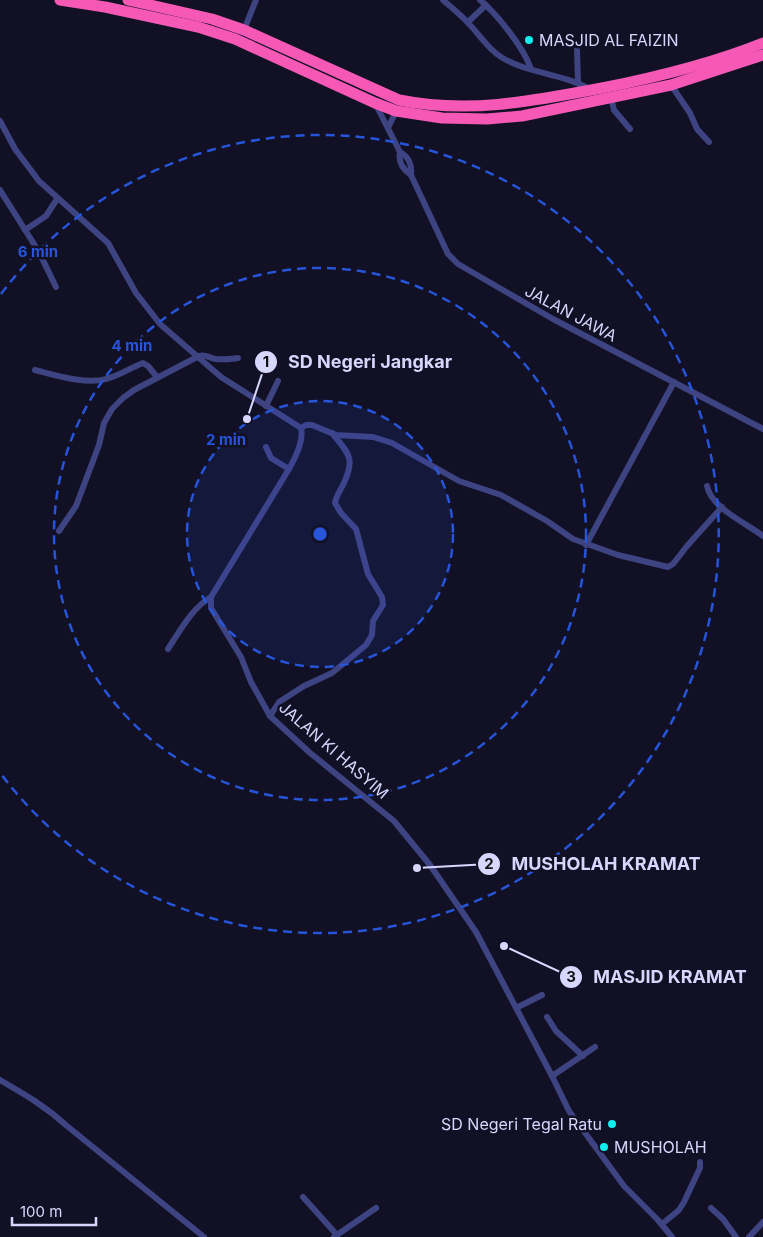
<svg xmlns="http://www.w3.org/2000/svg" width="763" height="1237" viewBox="0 0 763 1237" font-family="Inter,sans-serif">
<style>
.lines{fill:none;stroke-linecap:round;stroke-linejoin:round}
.street{stroke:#3e4381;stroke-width:6}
.highway{stroke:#f559b5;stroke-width:11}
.ring{fill:none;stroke:#2655da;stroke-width:2.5;stroke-dasharray:9 6}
.poi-dot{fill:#0ff0ee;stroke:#121025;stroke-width:2}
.labels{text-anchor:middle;stroke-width:5;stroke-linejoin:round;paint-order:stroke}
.poi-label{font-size:16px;fill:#d7d7fd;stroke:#121025;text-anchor:start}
.street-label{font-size:16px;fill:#d7d7fd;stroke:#121025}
.centre{fill:#2655da;stroke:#121025;stroke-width:2.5}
.ring-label{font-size:15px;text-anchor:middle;font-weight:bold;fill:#2655da;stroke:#121025;stroke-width:5;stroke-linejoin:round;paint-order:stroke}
.leader{fill:none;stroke:#d7d7fd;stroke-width:2}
.callout-dot{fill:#d7d7fd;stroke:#121025;stroke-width:2}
.mark-label{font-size:15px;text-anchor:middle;font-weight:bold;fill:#111}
.callout-label{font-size:18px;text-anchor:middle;font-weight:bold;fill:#d7d7fd;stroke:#121025;stroke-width:5;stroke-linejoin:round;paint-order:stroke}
</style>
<rect width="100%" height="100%" fill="#121025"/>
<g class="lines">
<g class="street">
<path d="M443,0C452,8 461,15 469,24C479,34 488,49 501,57C528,74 563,73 591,90"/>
<path d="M480,0C497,14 524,48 531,69"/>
<polyline points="468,22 486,5"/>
<polyline points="244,30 256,0"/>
<polyline points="577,50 578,82"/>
<polyline points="671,85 690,113 697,129 709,142"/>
<polyline points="611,98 614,110 630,129"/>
<path d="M376,105L400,152C409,157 412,165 411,175"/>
<path d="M0,121L15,149L39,181L108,243L136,293L160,324L221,377L301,428C304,441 295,458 289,469L211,597V608L241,657L251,682L270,716L309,752L394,821L430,865L476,932L552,1076L569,1111L624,1186L657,1219L672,1237"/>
<polyline points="388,128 396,111"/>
<path d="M400,152C398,162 402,169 411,175L448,254L458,264L553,319L763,429"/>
<polyline points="0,190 39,252 56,287"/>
<polyline points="25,230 46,216 57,199"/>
<path d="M35,370C55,375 86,385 106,379C119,376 130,368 143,363L148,366L157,377"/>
<polyline points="266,406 278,381"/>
<polyline points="301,428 306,425 312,425 336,435 373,437 392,443 459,481 501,495 547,521 573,539 618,555 668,567 673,564 687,546 722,507"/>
<polyline points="266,447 271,458 289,469"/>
<path d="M707,486C711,508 746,523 763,536"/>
<path d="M59,531L76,506L99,445L104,423L112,409L123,398L134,390L199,356C206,354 209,358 216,359C223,360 230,359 238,358"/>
<polyline points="586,545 674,382"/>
<path d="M168,649C180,631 192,608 211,597"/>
<path d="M270,716L279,702L304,686L332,673L366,645L372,635L373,621L383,605L382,597L368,574L356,529L341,513L335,503C336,496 340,491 343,485C356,458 349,454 332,433"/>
<polyline points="516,1008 542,995"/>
<polyline points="547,1017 556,1031 583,1056"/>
<polyline points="552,1076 595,1047"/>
<path d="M0,1080C26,1095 45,1106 67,1126L204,1237"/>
<polyline points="303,1197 337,1235"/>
<polyline points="711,1208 723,1219 736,1237"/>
<polyline points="662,1224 679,1210 684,1202 700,1168 700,1162"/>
<polyline points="334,1237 376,1208"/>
<polyline points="749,1237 763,1222"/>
</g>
<g class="highway">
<polyline points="60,0 105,7 198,27 235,39 375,103 396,111 442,118 487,119 522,116 671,85 763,55"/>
<path d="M128,0L212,19L244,30L399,100C469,114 533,101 602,88C657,77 711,64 763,43"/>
</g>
</g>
<circle cx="320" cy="534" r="133" fill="#2655da" fill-opacity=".12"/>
<g class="ring">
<circle cx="320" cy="534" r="133"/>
<circle cx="320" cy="534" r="266"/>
<path d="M1 294A399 399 0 1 1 1 774"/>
</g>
<g class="poi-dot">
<circle cx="529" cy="40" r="5"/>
<circle cx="612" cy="1124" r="5"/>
<circle cx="604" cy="1147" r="5"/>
</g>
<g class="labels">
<g class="poi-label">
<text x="539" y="46">MASJID AL FAIZIN</text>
<text x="602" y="1130" text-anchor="end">SD Negeri Tegal Ratu</text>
<text x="614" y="1153">MUSHOLAH</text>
</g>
<g class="street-label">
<text transform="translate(571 313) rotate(28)" y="6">JALAN JAWA</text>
<text transform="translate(334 750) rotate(41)" y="6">JALAN KI HASYIM</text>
</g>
</g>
<circle cx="320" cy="534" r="8" class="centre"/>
<g class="ring-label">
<text x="38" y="257">6 min</text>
<text x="132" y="351">4 min</text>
<text x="226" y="445">2 min</text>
</g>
<path class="leader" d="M247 419L266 362M417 868L489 864M504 946L571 977"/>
<g class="callout-dot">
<circle cx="247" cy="419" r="5"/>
<circle cx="417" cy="868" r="5"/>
<circle cx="504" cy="946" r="5"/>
<circle cx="266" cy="362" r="12"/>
<circle cx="489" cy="864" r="12"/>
<circle cx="571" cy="977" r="12"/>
</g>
<g class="mark-label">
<text x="266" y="367">1</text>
<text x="489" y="869">2</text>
<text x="571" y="982">3</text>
</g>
<g class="callout-label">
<text x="370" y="368">SD Negeri Jangkar</text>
<text x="606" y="870">MUSHOLAH KRAMAT</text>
<text x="670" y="983">MASJID KRAMAT</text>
</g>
<path d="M12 1217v8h84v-8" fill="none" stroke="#d7d7fd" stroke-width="2.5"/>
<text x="20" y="1217" font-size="15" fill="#d7d7fd" stroke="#121025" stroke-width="4" paint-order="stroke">100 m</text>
</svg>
